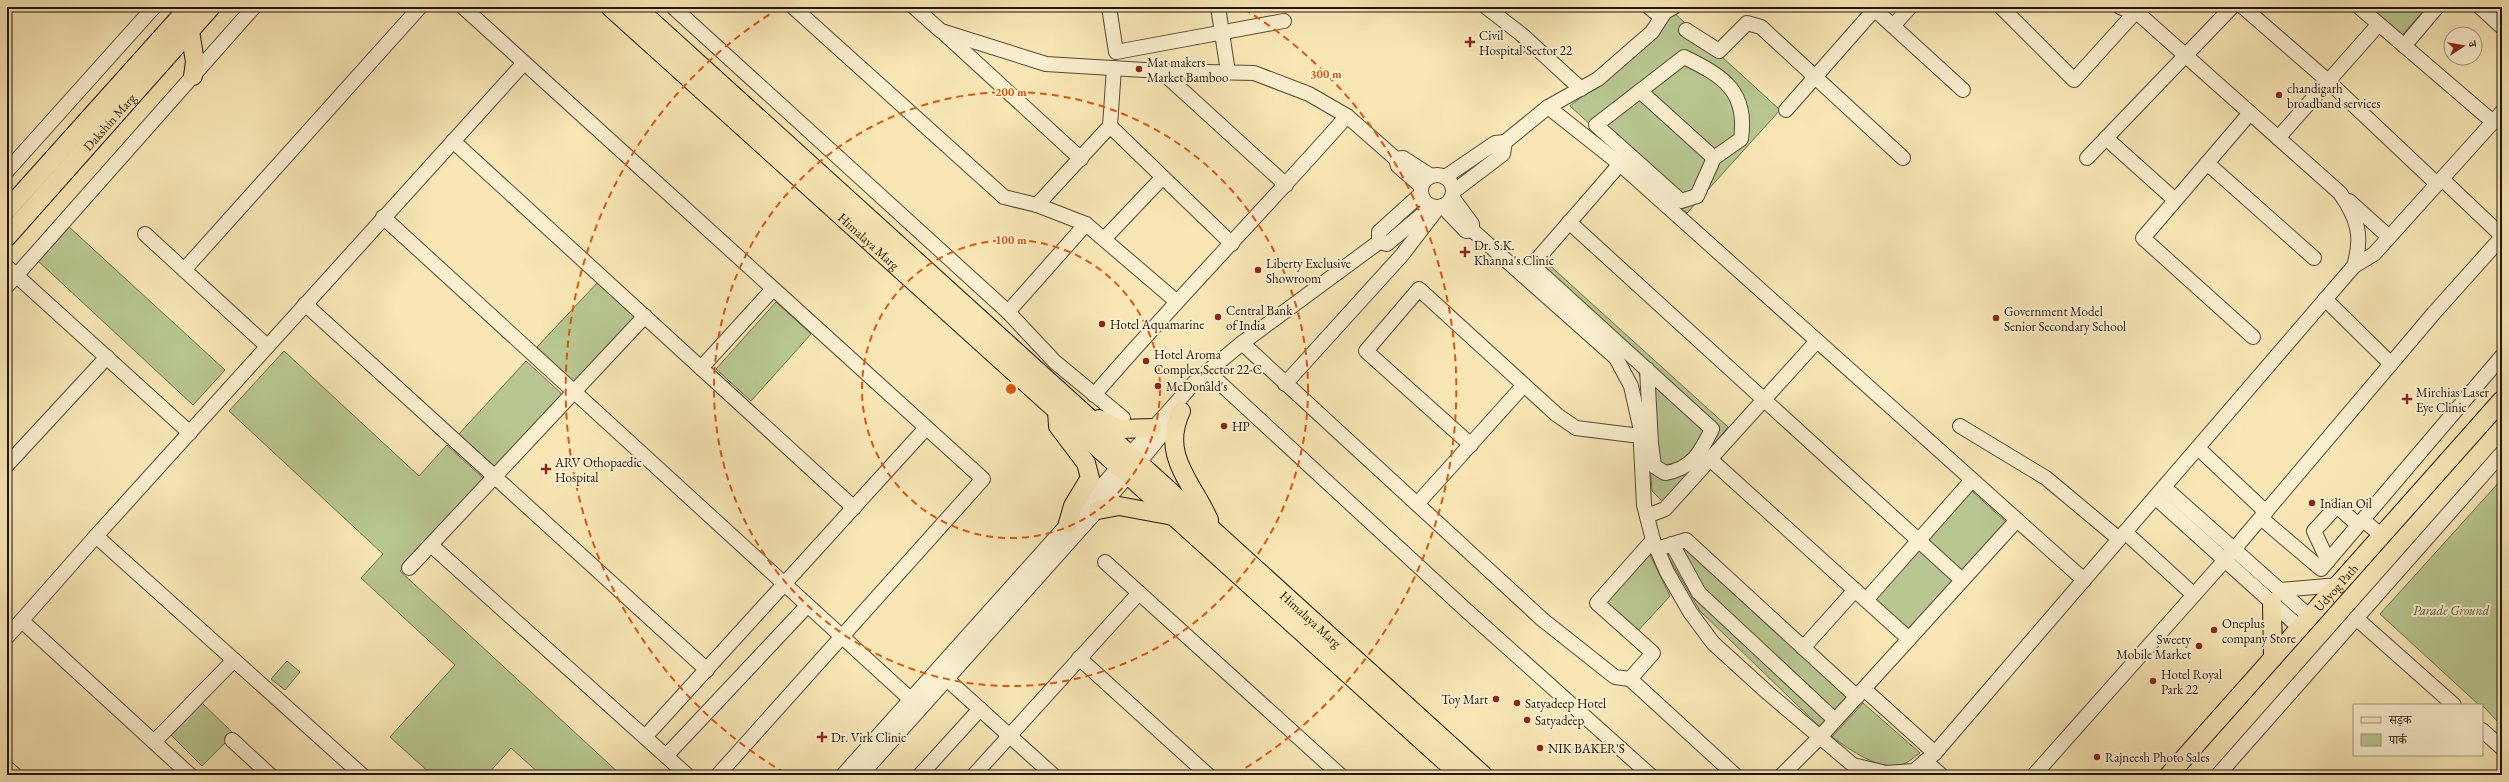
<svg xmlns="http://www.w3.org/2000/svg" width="2509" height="782" viewBox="0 0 2509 782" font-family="'EB Garamond','Noto Serif Devanagari',serif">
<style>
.green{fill:#b8c791;stroke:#6c6e4e}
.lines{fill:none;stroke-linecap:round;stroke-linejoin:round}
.minor-casing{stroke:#554936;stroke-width:16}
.major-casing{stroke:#1f140c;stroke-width:20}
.minor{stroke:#faefcf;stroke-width:14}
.major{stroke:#f8e7b5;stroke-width:18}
.ring{fill:none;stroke:#de560c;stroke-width:2;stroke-dasharray:7 5}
.poi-dot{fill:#8f2418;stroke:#faefcf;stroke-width:1.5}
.labels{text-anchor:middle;stroke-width:4;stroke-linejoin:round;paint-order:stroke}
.poi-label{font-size:13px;fill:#1f140c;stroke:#faefcf;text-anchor:start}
.street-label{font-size:13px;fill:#1f140c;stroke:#faefcf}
.park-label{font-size:13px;font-style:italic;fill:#55533b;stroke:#faefcf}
.centre{fill:#de560c;stroke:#faefcf;stroke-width:2}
.ring-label{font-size:12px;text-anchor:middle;font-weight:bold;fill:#de560c;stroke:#faefcf;stroke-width:4;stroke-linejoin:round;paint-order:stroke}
</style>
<rect width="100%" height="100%" fill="#f8e7b5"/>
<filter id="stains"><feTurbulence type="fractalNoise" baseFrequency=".005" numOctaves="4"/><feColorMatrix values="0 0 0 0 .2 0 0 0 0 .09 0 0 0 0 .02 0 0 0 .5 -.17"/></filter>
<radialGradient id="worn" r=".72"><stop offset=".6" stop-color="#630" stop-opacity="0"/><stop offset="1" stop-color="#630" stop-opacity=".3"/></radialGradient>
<g class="green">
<polygon points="2370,7 2427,7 2402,35"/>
<polygon points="1673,12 1780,110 1687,213 1570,106 1625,63"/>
<polygon points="68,226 225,370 193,405 37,260"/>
<polygon points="1547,263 1728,427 1664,503 1652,491 1645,394 1639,373 1628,356 1539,272"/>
<polygon points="598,282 636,317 575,383 537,347"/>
<polygon points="776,302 811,334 751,401 716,369"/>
<polygon points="284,351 419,476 447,445 484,479 400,571 621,775 541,775 511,748 487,775 432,775 390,737 455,665 361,578 383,554 229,411"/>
<polygon points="526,361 563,395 495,469 458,435"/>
<polygon points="2502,479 2502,722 2500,724 2482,705 2479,705 2380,614"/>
<polygon points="1972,491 2007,523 1962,573 1927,542"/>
<polygon points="1687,548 1847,697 1820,727 1700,611 1667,555"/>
<polygon points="1919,550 1955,581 1910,632 1874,600"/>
<polygon points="1650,555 1670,596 1636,633 1605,603"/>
<polygon points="287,661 300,672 285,690 271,679"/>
<polygon points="200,701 234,734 202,766 169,733"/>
<path d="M1863,703L1920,753C1915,756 1909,762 1904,764C1879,772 1851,750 1832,737Z"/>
</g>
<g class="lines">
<defs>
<g id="minor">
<polyline points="463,7 983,479 718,775"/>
<polyline points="673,7 1008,312 1055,362 1123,418"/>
<polyline points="793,7 1004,197 1037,205 1086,224 1176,301"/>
<polyline points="914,7 941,31 1046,64 1161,71 1254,73 1309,94 1347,116 1396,159"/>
<polyline points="1109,7 1116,52 1284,21"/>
<polyline points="1218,7 1228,72"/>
<polyline points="1486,7 1521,34 1581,89"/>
<polyline points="1649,7 1661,17"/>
<polyline points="1872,7 1963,90"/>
<polyline points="2001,7 2074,80 2140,7"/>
<polyline points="2243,7 2328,81 2437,184"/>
<polyline points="2359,7 2493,122"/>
<polyline points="2480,7 2502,27"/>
<polyline points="1893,26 1910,7"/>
<polyline points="1686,30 1719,51 1747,23 1761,27 1903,158"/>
<polyline points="945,34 1081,159"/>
<polyline points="2404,46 2437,7"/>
<path d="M1684,57C1723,76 1748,91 1741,139L1714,158L1697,196L1681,201L1596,125Z"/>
<polyline points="1161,71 1286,185"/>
<polyline points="1640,91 1714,158"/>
<polyline points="1548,107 1620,164 2084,580"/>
<polyline points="1786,110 1874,10"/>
<polyline points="2250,113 2143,238 2253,337"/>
<polyline points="1110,126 1232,244"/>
<polyline points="2106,138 2175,200"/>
<polyline points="2278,138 2378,25"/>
<polyline points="453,141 854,508"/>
<polyline points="1505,142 1548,107 1598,79 1652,32 1665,12 1674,7"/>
<polyline points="2087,158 2232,7"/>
<polyline points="2207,163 2314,258"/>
<polyline points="7,171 154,7"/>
<circle cx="1437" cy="191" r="16"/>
<polyline points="1445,177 1495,143 1505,142 1503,154 1453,192"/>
<polyline points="2442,179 2502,236"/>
<polyline points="1421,186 1398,166 1396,159 1403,158 1431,176"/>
<polyline points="1421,194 1379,232 1379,242 1387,244 1431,207"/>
<polyline points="2349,201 2389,237"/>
<polyline points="1037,205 1110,126 1114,68"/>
<polyline points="1443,207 1466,231 1472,230 1472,224 1452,197"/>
<polyline points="383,217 919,707"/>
<polyline points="1569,222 1962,580"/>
<path d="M1472,230L1616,358L1631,386L1640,426L1644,505L1653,540L1667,572L1690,612L1713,643L1768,693L1853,765L1886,773L1914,771L1935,753L2354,266C2363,236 2358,219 2340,193L2140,15L2120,7"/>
<polyline points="145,234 267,346"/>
<polyline points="1105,238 1162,178"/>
<path d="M1532,265L1712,429C1701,452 1692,469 1665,473L1654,466L1651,443L1647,369"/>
<polyline points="2354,266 2374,254 2502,112"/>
<polyline points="7,267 190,433"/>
<polyline points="184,270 420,7"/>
<polyline points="1527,271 1620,164"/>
<polyline points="7,286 254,7"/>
<polyline points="2325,299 2391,364"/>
<polyline points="305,304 707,670"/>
<polyline points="1008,312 1086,224"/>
<polyline points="1242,343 1543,620 1615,677 1630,679"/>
<polyline points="701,368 773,289"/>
<polyline points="1209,373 1467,611 1650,775"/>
<polyline points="1285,384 1402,255 1438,208"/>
<path d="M1094,395C1176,300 1264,210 1347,116"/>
<polyline points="1960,426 2046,478 2119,539"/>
<polyline points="1471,445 1366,351 1419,289 1557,415 1576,428 1640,436"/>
<polyline points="2198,448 2266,512"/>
<polyline points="1700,455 1710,459 1909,639"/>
<polyline points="7,465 107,357"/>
<polyline points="2164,487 2310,617"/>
<polyline points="2155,497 2300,628"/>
<polyline points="1417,504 1524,385"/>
<polyline points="1647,516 1665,509 1817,341"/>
<polyline points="2261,518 2321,569 2502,356"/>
<polyline points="2363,520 2382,536"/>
<polyline points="2125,532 2194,595"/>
<polyline points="96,536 362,775"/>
<polyline points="1653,540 1597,603 1653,653 1630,679 1735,775"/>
<polyline points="1672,544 1699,593 1835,720"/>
<polyline points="431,545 687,775"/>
<polyline points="1657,549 1686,540 1857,697"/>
<polyline points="2328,561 2314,531 2337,506 2358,525"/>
<polyline points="1105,562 1340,775"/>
<polyline points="409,568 645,316"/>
<polyline points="2281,590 2338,585"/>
<polyline points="1866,600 1972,480"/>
<polyline points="2356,618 2454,705"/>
<polyline points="22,621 190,775"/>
<polyline points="7,637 96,536 524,63"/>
<polyline points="1803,648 1855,590"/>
<polyline points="1079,658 1208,775"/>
<polyline points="940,673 1053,775"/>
<polyline points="1864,689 1935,753"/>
<polyline points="2482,730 2502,748"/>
<polyline points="645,737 926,428"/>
<polyline points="232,740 270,775"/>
<polyline points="154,742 234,660"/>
<polyline points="666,756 807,606"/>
<polyline points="1925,761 1941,775"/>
<polyline points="7,768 15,775"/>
<polyline points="843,775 1194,383 1242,343 1379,242"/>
<polyline points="861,775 1128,476 1178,415"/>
<polyline points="920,775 980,709"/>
<polyline points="974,775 1139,593"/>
<polyline points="1782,775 1820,737 2017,520"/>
<polyline points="2034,775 2225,560 2434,313 2502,237"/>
<polyline points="2218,775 2502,453"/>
</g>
<g id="major">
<path id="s1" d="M610,7L1460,775"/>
<path id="s2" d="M636,7L1483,775"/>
<polyline points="190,31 195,62 193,76"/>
<polyline points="7,210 189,7"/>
<path id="s3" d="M7,237L211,7"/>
<polyline points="1057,411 1058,426 1086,463 1090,478 1073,506 1068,523"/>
<path d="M1181,411C1160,455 1192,482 1209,520"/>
<polyline points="1099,419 1119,429 1153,428"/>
<polyline points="1098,510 1119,506 1173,516"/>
<polyline points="2272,602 2273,658"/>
<path id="s4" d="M2169,775L2502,400"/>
</g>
</defs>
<use href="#minor" class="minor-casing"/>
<use href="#major" class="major-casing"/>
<use href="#minor" class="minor"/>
<use href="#major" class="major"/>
</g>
<g class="ring">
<circle cx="1011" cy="389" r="149"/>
<circle cx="1011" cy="389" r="297"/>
<path d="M785 773A446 446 0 0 1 778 9M1244 9A446 446 0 0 1 1237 773"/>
</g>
<g class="poi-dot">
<path d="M1468 36h4v4h4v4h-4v4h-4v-4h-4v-4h4z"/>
<circle cx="1139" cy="69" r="4"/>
<circle cx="2279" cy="95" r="4"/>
<path d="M1463 246h4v4h4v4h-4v4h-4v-4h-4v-4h4z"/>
<circle cx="1258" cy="270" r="4"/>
<circle cx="1218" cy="317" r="4"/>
<circle cx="1996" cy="318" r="4"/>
<circle cx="1102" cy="324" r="4"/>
<circle cx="1146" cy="361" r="4"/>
<circle cx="1158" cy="386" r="4"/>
<path d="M2405 393h4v4h4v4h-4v4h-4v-4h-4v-4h4z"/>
<circle cx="1224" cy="426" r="4"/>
<path d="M544 463h4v4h4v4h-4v4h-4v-4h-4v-4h4z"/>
<circle cx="2312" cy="503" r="4"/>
<circle cx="2214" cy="630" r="4"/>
<circle cx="2199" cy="646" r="4"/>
<circle cx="2153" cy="681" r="4"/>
<circle cx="1496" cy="699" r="4"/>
<circle cx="1517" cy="703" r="4"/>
<circle cx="1527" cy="720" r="4"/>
<path d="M820 731h4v4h4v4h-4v4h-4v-4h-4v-4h4z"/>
<circle cx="1540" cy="748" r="4"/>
<circle cx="2097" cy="757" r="4"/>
</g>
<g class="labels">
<g class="poi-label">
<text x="1479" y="40">Civil<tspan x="1479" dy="15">Hospital-Sector 22</tspan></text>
<text x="1147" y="67">Mat makers<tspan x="1147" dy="15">Market Bamboo</tspan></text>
<text x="2287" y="93">chandigarh<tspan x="2287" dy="15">broadband services</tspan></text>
<text x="1474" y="250">Dr. S.K.<tspan x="1474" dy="15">Khanna's Clinic</tspan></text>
<text x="1266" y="268">Liberty Exclusive<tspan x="1266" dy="15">Showroom</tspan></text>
<text x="1226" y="315">Central Bank<tspan x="1226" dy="15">of India</tspan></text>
<text x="2004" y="316">Government Model<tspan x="2004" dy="15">Senior Secondary School</tspan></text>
<text x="1110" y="329">Hotel Aquamarine</text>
<text x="1154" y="359">Hotel Aroma<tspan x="1154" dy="15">Complex,Sector 22-C</tspan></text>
<text x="1166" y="391">McDonald's</text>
<text x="2416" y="397">Mirchias Laser<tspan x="2416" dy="15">Eye Clinic</tspan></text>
<text x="1232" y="431">HP</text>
<text x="555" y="467">ARV Othopaedic<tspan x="555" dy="15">Hospital</tspan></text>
<text x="2320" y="508">Indian Oil</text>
<text x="2222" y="628">Oneplus<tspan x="2222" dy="15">company Store</tspan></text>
<text x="2191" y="644" text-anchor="end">Sweety<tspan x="2191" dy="15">Mobile Market</tspan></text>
<text x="2161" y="679">Hotel Royal<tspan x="2161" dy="15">Park 22</tspan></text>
<text x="1488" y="704" text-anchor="end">Toy Mart</text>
<text x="1525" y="708">Satyadeep Hotel</text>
<text x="1535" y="725">Satyadeep</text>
<text x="831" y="742">Dr. Virk Clinic</text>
<text x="1548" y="753">NIK BAKER'S</text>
<text x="2105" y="762">Rajneesh Photo Sales</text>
</g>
<g class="street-label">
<text dy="5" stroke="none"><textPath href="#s3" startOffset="154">Dakshin Marg</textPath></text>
<text dy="5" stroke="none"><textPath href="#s1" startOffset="349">Himalaya Marg</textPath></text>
<text dy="5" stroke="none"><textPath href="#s4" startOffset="251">Udyog Path</textPath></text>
<text dy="5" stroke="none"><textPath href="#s2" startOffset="911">Himalaya Marg</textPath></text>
</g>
<g class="park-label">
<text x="2451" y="615">Parade Ground</text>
</g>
</g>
<circle cx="1011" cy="389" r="6" class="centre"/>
<g class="ring-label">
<text x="1326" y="78">300 m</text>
<text x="1011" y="96">200 m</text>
<text x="1011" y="244">100 m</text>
</g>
<rect width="2509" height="782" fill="none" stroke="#f8e7b5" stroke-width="24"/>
<rect x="8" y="8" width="2493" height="766" fill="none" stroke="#1f140c" stroke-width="2"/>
<rect x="12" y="12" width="2485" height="758" fill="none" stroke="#1f140c"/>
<rect x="2353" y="704" width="130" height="52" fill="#faefcf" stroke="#a29781"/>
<rect x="2361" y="717" width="20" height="6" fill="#f8e7b5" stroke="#a29781"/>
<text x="2389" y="724" font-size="12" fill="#1f140c">सड़क</text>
<rect x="2361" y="734" width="20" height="12" fill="#b8c791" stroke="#a29781"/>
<text x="2389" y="744" font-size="12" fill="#1f140c">पार्क</text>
<g transform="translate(2463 46) rotate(78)"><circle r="19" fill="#faefcf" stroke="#a29781"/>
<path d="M0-3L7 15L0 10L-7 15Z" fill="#8f2418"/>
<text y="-6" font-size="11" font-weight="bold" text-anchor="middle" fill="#1f140c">उ</text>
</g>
<rect width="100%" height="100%" filter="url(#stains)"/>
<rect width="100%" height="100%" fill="url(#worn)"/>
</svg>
